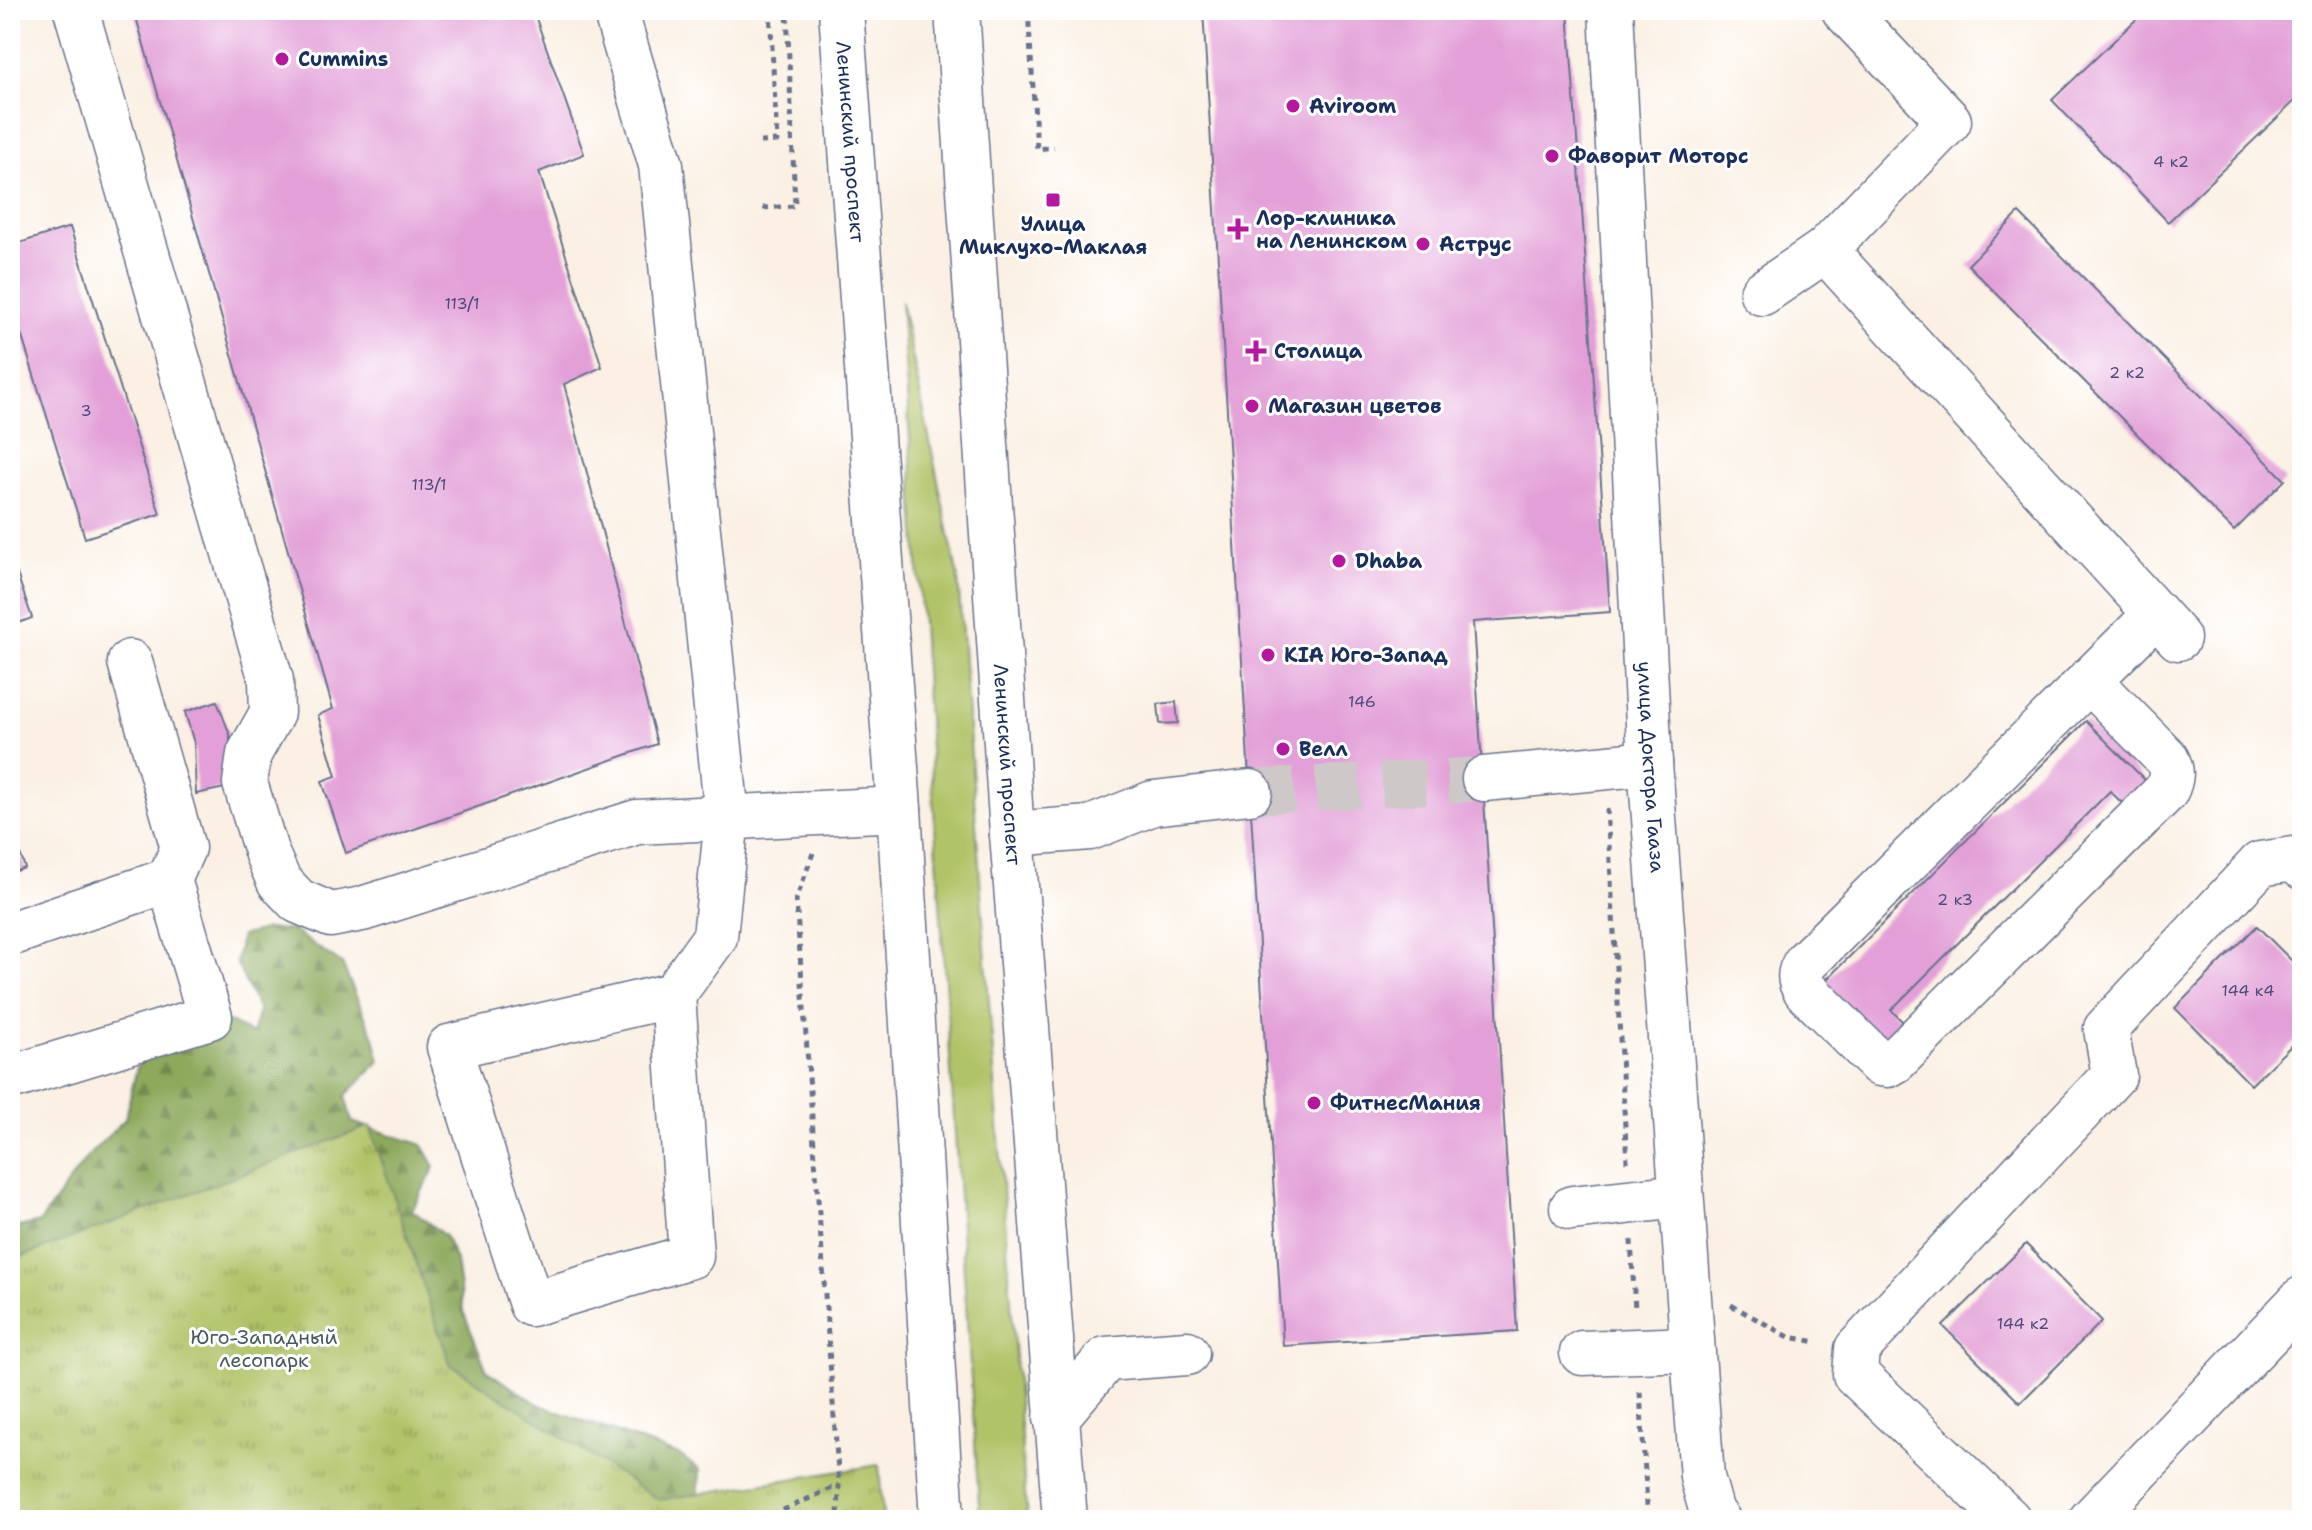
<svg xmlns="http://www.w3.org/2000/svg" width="2312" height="1530" viewBox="0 0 2312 1530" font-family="'Shantell Sans',sans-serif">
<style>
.grass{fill:#b1c367;stroke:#667962;stroke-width:2}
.forest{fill:url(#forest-firs);stroke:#546c5d;stroke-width:2}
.park{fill:url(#park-tufts);stroke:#667962;stroke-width:2}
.building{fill:#e3a0d8}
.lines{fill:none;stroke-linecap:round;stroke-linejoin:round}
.minor-tunnel{stroke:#cec9c8;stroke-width:44;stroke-dasharray:44 22;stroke-linecap:butt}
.minor-casing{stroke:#69738d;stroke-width:47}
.major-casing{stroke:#69738d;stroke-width:47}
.path{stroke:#69738d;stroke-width:5;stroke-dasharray:6 6;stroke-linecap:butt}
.minor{stroke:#fff;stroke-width:44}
.major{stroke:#fff;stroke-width:44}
.poi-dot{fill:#b5179e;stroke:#fff;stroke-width:3}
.labels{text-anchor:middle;stroke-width:6;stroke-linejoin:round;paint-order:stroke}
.number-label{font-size:16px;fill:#4d4b7c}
.poi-label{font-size:20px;font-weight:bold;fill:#1b2f5e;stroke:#fff;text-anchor:start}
.street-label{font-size:20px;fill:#1b2f5e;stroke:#fff}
.park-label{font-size:20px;fill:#485b61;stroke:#fff}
</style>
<defs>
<pattern id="forest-firs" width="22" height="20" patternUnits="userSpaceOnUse" patternTransform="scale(2)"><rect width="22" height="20" fill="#8ca95c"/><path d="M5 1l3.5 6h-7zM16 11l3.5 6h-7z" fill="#728a4f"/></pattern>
<pattern id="park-tufts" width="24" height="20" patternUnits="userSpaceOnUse" patternTransform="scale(2)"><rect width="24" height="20" fill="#b1c367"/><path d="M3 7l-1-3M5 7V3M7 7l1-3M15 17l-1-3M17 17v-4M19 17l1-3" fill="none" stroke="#8f9f58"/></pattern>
</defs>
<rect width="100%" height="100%" fill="#fff"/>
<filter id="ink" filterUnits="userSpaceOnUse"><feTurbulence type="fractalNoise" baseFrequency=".0125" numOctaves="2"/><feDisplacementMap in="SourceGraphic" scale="16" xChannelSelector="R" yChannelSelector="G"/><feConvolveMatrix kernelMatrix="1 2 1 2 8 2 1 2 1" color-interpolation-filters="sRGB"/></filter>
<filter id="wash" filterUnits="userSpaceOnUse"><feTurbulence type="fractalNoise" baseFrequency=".006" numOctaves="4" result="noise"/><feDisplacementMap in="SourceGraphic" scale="32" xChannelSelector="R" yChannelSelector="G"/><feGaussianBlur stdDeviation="1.8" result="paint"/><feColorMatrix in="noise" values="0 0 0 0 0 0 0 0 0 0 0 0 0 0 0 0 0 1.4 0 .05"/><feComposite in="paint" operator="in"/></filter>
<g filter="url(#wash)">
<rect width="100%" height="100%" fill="#fbf0e3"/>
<polygon class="grass" points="901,301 958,578 1027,1520 980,1520"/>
<polygon class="forest" points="266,929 292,930 342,964 374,1037 380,1061 345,1096 352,1122 423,1145 435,1167 412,1210 445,1236 456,1261 463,1311 487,1371 540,1405 679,1455 700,1470 697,1519 10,1520 10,1229 40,1222 87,1157 125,1119 137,1067 172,1030 230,1022 252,1034 259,1011 236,962 241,936"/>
<polygon class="park" points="370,1126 450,1364 659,1500 879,1465 883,1520 10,1520 10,1261"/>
<g id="blocks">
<g class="building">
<polygon points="134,10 533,10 584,154 539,172 602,367 564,384 657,744 346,853 322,781 336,776 318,715 333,709"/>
<polygon points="1203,10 1568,10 1610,612 1473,622 1517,1331 1283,1346"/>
<polygon points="2146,10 2302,10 2302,94 2168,222 2052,100"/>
<polygon points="2019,213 2285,480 2234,531 1968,265"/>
<polygon points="70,227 160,514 85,538 12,305 10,305 10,246"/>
<polygon points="14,565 32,618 10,626 10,567"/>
<polygon points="217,701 230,735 230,787 196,794 194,743 185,712"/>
<polygon points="1176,702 1178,723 1160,724 1158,704"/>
<polygon points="2086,721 2154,789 2131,812 2110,791 1891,1010 1909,1028 1885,1052 1820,986"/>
<polygon points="10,823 25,868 10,873"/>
<polygon points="2257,926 2302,971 2302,1035 2251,1085 2175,1008"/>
<polygon points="2026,1244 2102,1321 2020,1403 1943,1326"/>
</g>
</g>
</g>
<g filter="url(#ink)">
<use href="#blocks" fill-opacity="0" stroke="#69738d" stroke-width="2"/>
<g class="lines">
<polyline class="minor-tunnel" points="1250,792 1484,779"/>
<defs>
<g id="minor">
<polyline points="76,10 271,680 272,713 249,754 245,783 267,854 279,881 298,901 331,915 362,909 637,822 899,809"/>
<polyline points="615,10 661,165 727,817 715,937 673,995 691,1256 531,1304 449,1047 673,995"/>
<path id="s1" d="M1611,10L1650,763L1702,1477L1712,1513L1718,1520"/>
<polyline points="1844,10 1949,121 1825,250 2178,638"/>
<polyline points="1762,293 1825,250"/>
<path d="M2089,680L2166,758C2173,770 2172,778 2166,791L1895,1061L1888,1065L1880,1064L1806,991C1798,980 1798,973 1806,962L2156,614"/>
<polyline points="1484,779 1650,763"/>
<polyline points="1012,834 1090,828 1153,803 1250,792"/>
<polyline points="10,934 169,880 183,848 130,662"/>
<polyline points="10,1078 210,1017 169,880"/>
<polyline points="1572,1208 1681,1196"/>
<polyline points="1582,1353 1692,1349"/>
<polyline points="1056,1418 1106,1359 1187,1353"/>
<polyline points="2009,1520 1855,1374 1857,1349 2114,1075 2106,1029 2260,864 2294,859 2302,867"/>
<polyline points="2091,1520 2302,1299"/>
</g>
<g id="major">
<path id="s2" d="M841,10L899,809L942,1520"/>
<path id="s3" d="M957,10L1012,834L1065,1520"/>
</g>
</defs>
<use href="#minor" class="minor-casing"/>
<use href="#major" class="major-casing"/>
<g class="path">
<polyline points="1028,10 1037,149 1054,147"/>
<polyline points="760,142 777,141 770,10"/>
<polyline points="763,208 795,206 787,10"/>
<polyline points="1607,809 1627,1162"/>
<polyline points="813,853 796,900 839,1485 838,1520"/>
<polyline points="1631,1240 1635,1310"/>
<polyline points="1731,1305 1789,1337 1817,1342"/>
<polyline points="1640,1392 1648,1520"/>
<polyline points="761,1520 839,1485"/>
</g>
<use href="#minor" class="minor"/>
<use href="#major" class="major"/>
</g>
</g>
<g class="poi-dot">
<circle cx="282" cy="59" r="8"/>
<circle cx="1293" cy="106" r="8"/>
<circle cx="1552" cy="156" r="8"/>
<rect x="1045" y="192" width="16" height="16" rx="4"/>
<path d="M1234 217h8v8h8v8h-8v8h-8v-8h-8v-8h8z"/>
<circle cx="1423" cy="244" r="8"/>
<path d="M1252 339h8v8h8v8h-8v8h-8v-8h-8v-8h8z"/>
<circle cx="1252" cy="406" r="8"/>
<circle cx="1339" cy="561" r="8"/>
<circle cx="1268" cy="655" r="8"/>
<circle cx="1283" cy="749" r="8"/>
<circle cx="1314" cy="1103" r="8"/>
</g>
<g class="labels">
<g class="number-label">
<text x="2171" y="167">4 к2</text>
<text x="462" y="309">113/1</text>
<text x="2127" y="378">2 к2</text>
<text x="86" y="416">3</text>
<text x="429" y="490">113/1</text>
<text x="1362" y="707">146</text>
<text x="1955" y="905">2 к3</text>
<text x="2248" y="996">144 к4</text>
<text x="2023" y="1329">144 к2</text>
</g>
<g class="poi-label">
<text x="298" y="66">Cummins</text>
<text x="1309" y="113">Aviroom</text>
<text x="1568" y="163">Фаворит Моторс</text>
<text x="1256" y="225">Лор-клиника<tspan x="1256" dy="23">на Ленинском</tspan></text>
<text x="1053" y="231" text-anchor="middle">Улица<tspan x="1053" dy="23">Миклухо-Маклая</tspan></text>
<text x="1439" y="251">Аструс</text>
<text x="1274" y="358">Столица</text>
<text x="1268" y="413">Магазин цветов</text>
<text x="1355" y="568">Dhaba</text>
<text x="1284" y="662">KIA Юго-Запад</text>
<text x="1299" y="756">Велл</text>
<text x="1330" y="1110">ФитнесМания</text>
</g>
<g class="street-label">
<text dy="7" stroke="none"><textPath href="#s2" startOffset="132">Ленинский проспект</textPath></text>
<text dy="7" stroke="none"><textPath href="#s3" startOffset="756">Ленинский проспект</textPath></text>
<text dy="7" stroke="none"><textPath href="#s1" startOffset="758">улица Доктора Гааза</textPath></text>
</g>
<g class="park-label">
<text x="264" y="1344">Юго-Западный<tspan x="264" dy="23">лесопарк</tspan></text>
</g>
</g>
<rect width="2312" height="1530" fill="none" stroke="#fff" stroke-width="40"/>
</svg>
